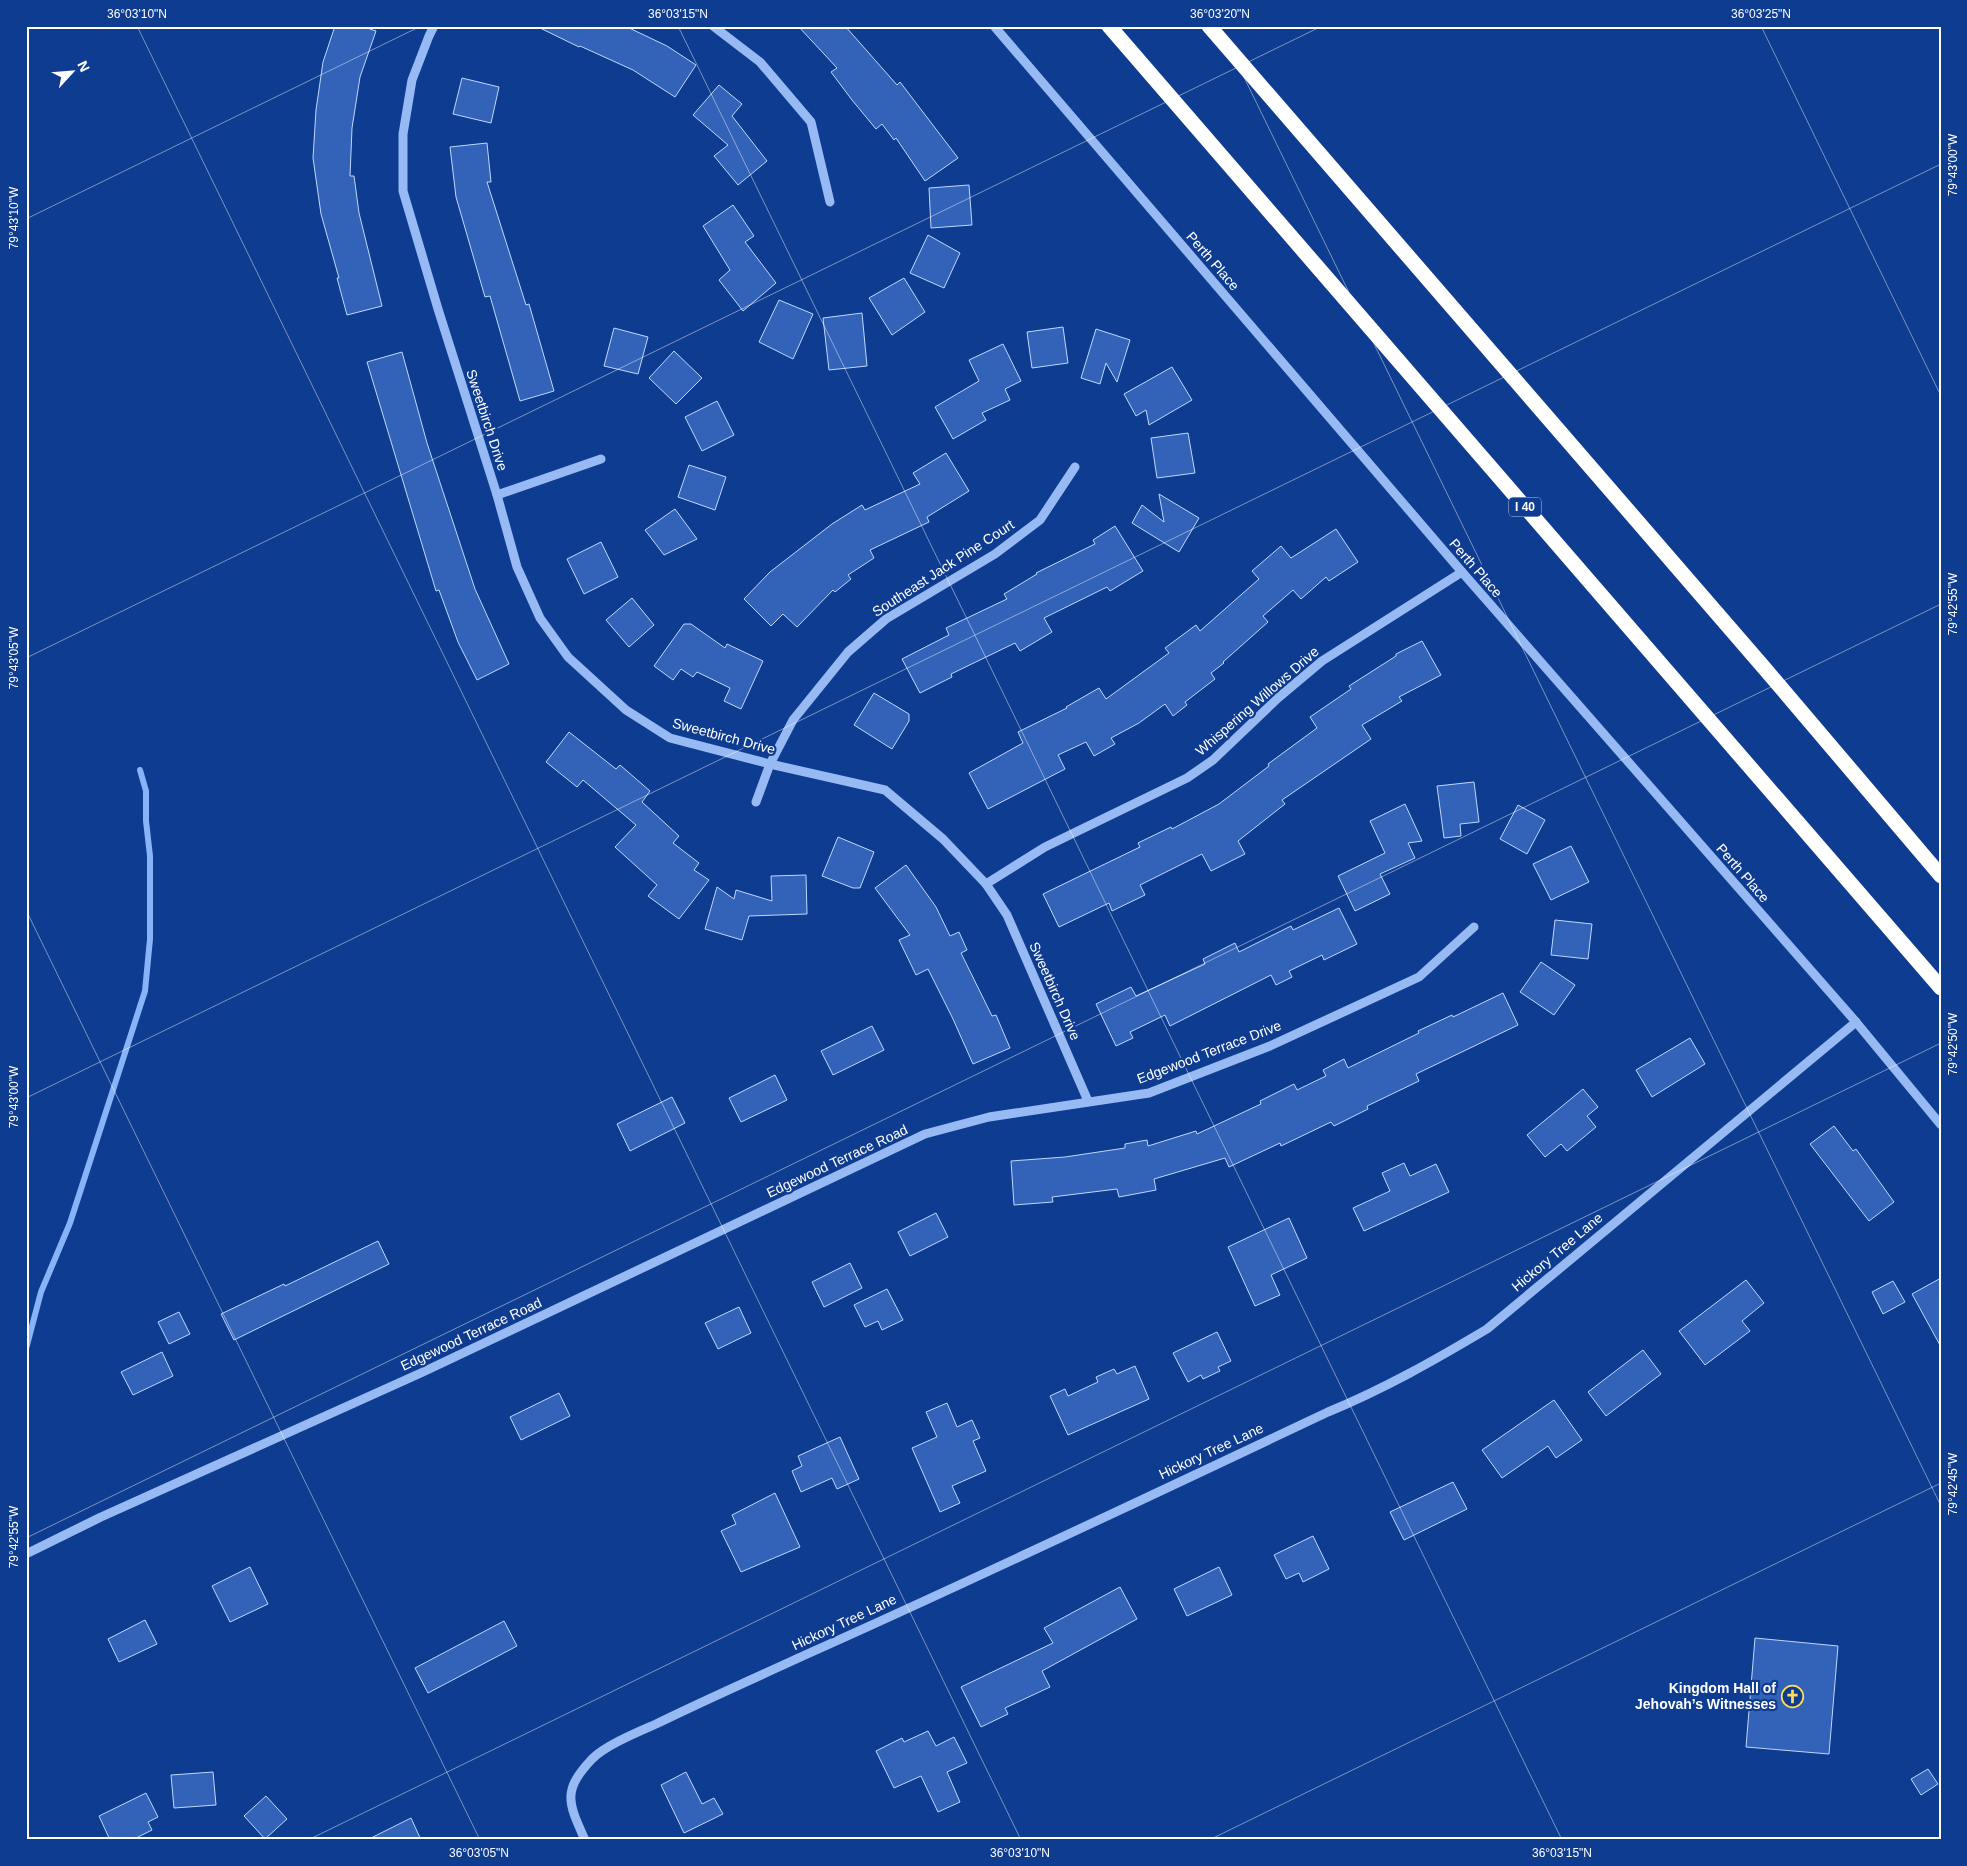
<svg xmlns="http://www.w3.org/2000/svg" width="1967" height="1866" viewBox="0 0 1967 1866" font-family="Arial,sans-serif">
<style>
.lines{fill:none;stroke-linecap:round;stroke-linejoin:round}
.stream{stroke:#89b3f8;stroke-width:6}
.building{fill:#3362b9;stroke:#c0d7fe}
.minor{stroke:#98baf4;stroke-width:9}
.highway{stroke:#fff;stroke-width:15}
.ticks{fill:none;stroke:#fff;stroke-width:1;stroke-opacity:0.45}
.labels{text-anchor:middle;stroke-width:4.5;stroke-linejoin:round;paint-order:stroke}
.shield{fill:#0e3c91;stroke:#b7c4de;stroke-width:1}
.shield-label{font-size:12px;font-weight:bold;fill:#fff}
.street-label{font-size:14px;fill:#fff;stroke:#0e3c91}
.poi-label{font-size:14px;font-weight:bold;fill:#fff;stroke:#0e3c91;text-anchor:end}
.neatline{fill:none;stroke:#fff;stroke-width:2}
.ticks-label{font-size:12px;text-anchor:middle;fill:#fff}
</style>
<rect width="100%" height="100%" fill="#0e3c91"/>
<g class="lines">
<polyline class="stream" points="26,1349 41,1292 70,1223 145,991 150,939 150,856 146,821 146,791 140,770"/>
</g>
<g class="building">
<polygon points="335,26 361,26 376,31 360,77 352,128 350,176 354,176 359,213 382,306 347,315 337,278 339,278 321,214 313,158 316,110 323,62"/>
<polygon points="536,26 625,26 667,46 696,65 675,97 633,70 580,46 579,47"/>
<polygon points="798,26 845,26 897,85 900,82 958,158 925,181 896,138 894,140 882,124 876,129 852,100 831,72 837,68"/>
<polygon points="462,78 499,87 491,123 453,114"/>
<polygon points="719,85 742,104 732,116 767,161 738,185 714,156 728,145 693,115"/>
<polygon points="487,143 491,182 487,182 526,305 529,304 554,391 520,401 490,296 485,297 456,197 450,147"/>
<polygon points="969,185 972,225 931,228 929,188"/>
<polygon points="733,205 754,236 745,242 776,283 743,311 719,280 730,270 703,226"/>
<polygon points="928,235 960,253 944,288 910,273"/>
<polygon points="904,278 925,312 892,335 869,298"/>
<polygon points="779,300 813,314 793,359 759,342"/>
<polygon points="862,313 867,366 829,370 823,318"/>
<polygon points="1063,327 1068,363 1032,368 1027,332"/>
<polygon points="614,328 648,337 638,374 604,366"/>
<polygon points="1096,329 1130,340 1117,382 1106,363 1100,384 1081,378"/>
<polygon points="1003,344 1021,381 1005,389 1010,400 982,413 986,420 953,439 935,407 979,381 969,360"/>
<polygon points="674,351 702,378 676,404 649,378"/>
<polygon points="402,352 427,443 475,589 509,664 477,680 458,642 439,590 436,591 367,362"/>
<polygon points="1172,367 1192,400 1149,425 1146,410 1136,416 1124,394"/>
<polygon points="717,401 734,435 702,451 685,417"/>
<polygon points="1188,433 1195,473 1157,478 1151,438"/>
<polygon points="946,453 969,491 927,517 929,522 870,550 874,558 848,575 851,579 835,592 833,590 797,627 783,614 771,626 744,599 770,572 832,524 862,505 865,510 920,484 913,473"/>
<polygon points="689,465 726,477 715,510 678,497"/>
<polygon points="1159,494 1199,518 1179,552 1132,523 1142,505 1164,522"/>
<polygon points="675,509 697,539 664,555 645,530"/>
<polygon points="1115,526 1143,571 1110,591 1107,587 1044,618 1052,632 1020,651 1015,643 951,674 952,677 920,693 902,659 949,635 946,628 1007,599 1004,594 1037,574 1036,573 1095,544 1093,540"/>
<polygon points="1336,529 1358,562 1329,581 1326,577 1301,599 1293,590 1263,616 1268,622 1223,662 1224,663 1211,673 1215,679 1185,702 1187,705 1173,716 1165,704 1139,723 1111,738 1115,744 1094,756 1086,742 1058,755 1065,769 988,809 969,773 1023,743 1018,732 1067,708 1066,707 1099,688 1106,699 1169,653 1165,648 1196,625 1200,631 1259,579 1252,571 1281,546 1291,558"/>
<polygon points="601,542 618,577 584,594 567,559"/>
<polygon points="632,598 654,625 629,647 606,620"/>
<polygon points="684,624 691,624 725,648 727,644 763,661 741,709 724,701 730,688 697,672 693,677 681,669 673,680 654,666"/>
<polygon points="1422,641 1441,675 1399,697 1402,701 1362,725 1371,739 1282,800 1285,804 1238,841 1245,854 1211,871 1202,854 1140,885 1145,895 1112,911 1109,903 1059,927 1043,894 1140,847 1138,843 1171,827 1172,829 1219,804 1269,766 1268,764 1317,728 1310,717 1351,689 1349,686 1396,656 1396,654"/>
<polygon points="874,693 909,714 909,721 892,749 854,725"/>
<polygon points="569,732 616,769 620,765 650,791 642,802 679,836 673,843 699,863 694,870 709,880 679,919 648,896 657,885 615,847 636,825 583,780 577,787 546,762"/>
<polygon points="1474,782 1479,822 1460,824 1461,836 1444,838 1437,786"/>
<polygon points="1405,804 1422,841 1408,843 1415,858 1380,874 1390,894 1355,911 1338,876 1385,853 1370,821"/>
<polygon points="1518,805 1545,820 1527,854 1500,839"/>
<polygon points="838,837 874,852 860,888 853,888 822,876"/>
<polygon points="1571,846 1589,882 1551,900 1533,864"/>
<polygon points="906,865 936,907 950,936 959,932 967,950 961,953 992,1016 996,1015 1010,1048 973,1064 953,1019 928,969 916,975 899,940 910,935 875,888"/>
<polygon points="806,875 807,914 749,916 742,940 705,929 717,887 734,899 736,890 772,901 771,876"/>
<polygon points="1339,908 1357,944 1324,960 1322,955 1289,971 1292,977 1276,985 1271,975 1170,1026 1165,1015 1130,1032 1133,1038 1116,1046 1096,1004 1131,987 1136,996 1205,964 1203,959 1235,943 1239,952 1291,926 1293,930"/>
<polygon points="1555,920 1592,924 1588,959 1551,955"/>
<polygon points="1541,962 1575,985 1554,1015 1520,992"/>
<polygon points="1503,993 1518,1025 1416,1074 1419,1081 1367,1106 1368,1109 1334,1126 1331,1122 1281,1146 1280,1143 1229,1167 1225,1158 1154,1179 1156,1190 1119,1197 1117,1189 1052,1197 1053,1202 1014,1205 1011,1161 1065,1157 1125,1148 1125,1144 1147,1140 1148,1146 1196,1131 1197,1134 1261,1104 1260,1101 1294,1084 1297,1090 1326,1076 1323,1070 1344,1059 1348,1068 1419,1033 1418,1031 1452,1015 1453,1017"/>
<polygon points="872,1026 884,1050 833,1075 821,1051"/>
<polygon points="1690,1038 1705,1064 1652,1097 1636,1070"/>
<polygon points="775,1075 787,1100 741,1122 729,1098"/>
<polygon points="1583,1089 1598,1107 1587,1116 1596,1127 1567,1151 1561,1144 1545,1157 1527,1135"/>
<polygon points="672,1097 685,1123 630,1151 617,1124"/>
<polygon points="1834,1126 1853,1151 1856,1149 1894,1202 1869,1221 1810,1144"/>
<polygon points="1404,1163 1410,1176 1436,1164 1449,1192 1364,1231 1353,1208 1390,1191 1382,1173"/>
<polygon points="936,1213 948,1237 910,1256 898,1232"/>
<polygon points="1289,1218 1307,1258 1271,1275 1280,1295 1255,1306 1228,1247"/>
<polygon points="378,1241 389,1264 234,1340 221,1314 284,1284 285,1286"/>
<polygon points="850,1263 862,1288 824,1307 812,1282"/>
<polygon points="1941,1278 1941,1347 1912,1294"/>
<polygon points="1746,1280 1764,1303 1742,1321 1750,1331 1705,1365 1679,1331"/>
<polygon points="1893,1281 1905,1302 1883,1314 1872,1292"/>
<polygon points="887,1289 903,1320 882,1330 878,1321 865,1327 854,1305"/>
<polygon points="739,1307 751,1333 718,1349 705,1323"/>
<polygon points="179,1312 190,1334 169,1344 158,1322"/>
<polygon points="1217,1332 1231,1361 1218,1367 1220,1371 1203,1379 1201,1375 1188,1382 1173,1353"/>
<polygon points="1643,1350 1661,1374 1606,1416 1588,1392"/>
<polygon points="162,1352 173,1376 133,1395 121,1372"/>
<polygon points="1135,1366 1149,1399 1068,1435 1050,1396 1065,1389 1068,1396 1098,1382 1096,1377 1114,1369 1117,1374"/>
<polygon points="559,1393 570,1416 521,1440 510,1417"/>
<polygon points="1554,1400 1582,1440 1556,1458 1548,1446 1502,1478 1482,1450"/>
<polygon points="947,1403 957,1427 972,1420 980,1438 973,1441 986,1471 952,1486 960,1503 940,1512 912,1448 937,1437 926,1412"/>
<polygon points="840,1437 859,1479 837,1489 832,1478 801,1492 792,1471 802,1466 798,1456"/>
<polygon points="1453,1482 1467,1509 1404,1540 1390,1512"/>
<polygon points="775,1493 800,1547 741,1572 721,1531 736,1524 732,1515"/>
<polygon points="1313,1536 1329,1569 1303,1582 1299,1573 1286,1579 1274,1555"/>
<polygon points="250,1567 268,1604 230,1622 212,1586"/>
<polygon points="1219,1567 1232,1595 1187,1616 1174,1589"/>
<polygon points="1120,1587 1137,1619 1042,1671 1050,1687 1005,1708 1008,1714 981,1727 961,1687 1053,1643 1044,1628"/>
<polygon points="145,1620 157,1644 119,1662 108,1639"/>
<polygon points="504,1621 517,1646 428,1693 415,1668"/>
<polygon points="1755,1638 1838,1646 1829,1754 1746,1747"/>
<polygon points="928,1731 936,1746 954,1737 967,1763 947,1772 960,1802 938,1812 921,1776 894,1788 876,1751 902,1738 904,1742"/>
<polygon points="1928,1769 1938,1784 1921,1795 1911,1779"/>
<polygon points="213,1772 216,1805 174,1808 171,1775"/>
<polygon points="686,1772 702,1804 714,1798 723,1814 684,1833 661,1785"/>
<polygon points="146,1793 158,1817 148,1822 152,1830 132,1840 110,1840 99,1816"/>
<polygon points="266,1796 287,1819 265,1839 244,1816"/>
<polygon points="411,1818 421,1840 367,1840"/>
</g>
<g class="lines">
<g class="minor">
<polyline points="434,26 429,36 412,80 403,134 403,191 438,309 497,495 517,567 540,618 568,657 626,710 670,738 770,764 885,790 943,839 986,884 1007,915 1088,1101"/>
<polyline points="713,26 760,62 811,122 830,202"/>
<polyline points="994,26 1462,572 1856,1022 1941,1125"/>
<polyline points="497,495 601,459"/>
<polyline points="756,802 770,764 793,720 848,652 886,619 995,554 1040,520 1075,467"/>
<polyline points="986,884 1045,847 1187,778 1213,760 1278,698 1322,661 1462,572"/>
<polyline points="26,1554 101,1517 423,1372 925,1134 989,1117 1149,1093 1270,1046 1419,977 1474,927"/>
<path d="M585,1840C568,1802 562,1791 592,1759C606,1745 638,1732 656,1724C705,1700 755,1678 805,1655C980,1577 1154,1494 1328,1412C1384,1389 1435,1360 1487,1329L1856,1022"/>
</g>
<g class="highway">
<polyline points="1109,26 1941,988"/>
<polyline points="1209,26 1766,670 1941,876"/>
</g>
</g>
<path class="ticks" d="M137,26L1021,1840M678,26L1562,1840M1219,26L1941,1506M1761,26L1941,396M26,219L421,26M26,658L1322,26M26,910L480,1840M26,1098L1941,164M26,1538L1941,604M308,1840L1941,1043M1209,1840L1941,1483"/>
<defs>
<symbol id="church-ring" viewBox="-11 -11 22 22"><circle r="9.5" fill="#0e3c91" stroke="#ffde5b" stroke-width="1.5"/><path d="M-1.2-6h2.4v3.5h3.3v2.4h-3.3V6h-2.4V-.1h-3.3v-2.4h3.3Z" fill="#ffde5b"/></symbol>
</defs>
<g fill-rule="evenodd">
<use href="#church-ring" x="1780" y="1684" width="25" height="25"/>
</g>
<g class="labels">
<rect class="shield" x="1509" y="497.5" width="32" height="19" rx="4"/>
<g class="shield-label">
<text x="1525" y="511">I 40</text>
</g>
<g class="street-label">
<text transform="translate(1213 261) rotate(49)" y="5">Perth Place</text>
<text transform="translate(487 420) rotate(72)" y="5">Sweetbirch Drive</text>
<text transform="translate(943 568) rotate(-33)" y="5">Southeast Jack Pine Court</text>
<text transform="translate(1476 568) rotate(49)" y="5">Perth Place</text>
<text transform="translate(1257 701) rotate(-41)" y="5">Whispering Willows Drive</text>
<text transform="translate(724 736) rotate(15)" y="5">Sweetbirch Drive</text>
<text transform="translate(1743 873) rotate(49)" y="5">Perth Place</text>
<text transform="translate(1055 991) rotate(66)" y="5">Sweetbirch Drive</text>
<text transform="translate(1209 1052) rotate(-21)" y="5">Edgewood Terrace Drive</text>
<text transform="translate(837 1161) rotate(-25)" y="5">Edgewood Terrace Road</text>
<text transform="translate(1557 1252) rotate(-40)" y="5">Hickory Tree Lane</text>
<text transform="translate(471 1334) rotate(-25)" y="5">Edgewood Terrace Road</text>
<text transform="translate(1211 1451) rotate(-25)" y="5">Hickory Tree Lane</text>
<text transform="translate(844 1622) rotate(-25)" y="5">Hickory Tree Lane</text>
</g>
<g class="poi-label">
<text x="1776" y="1693">Kingdom Hall of<tspan x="1776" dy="16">Jehovah’s Witnesses</tspan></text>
</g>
</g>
<rect width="1967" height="1866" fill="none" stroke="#0e3c91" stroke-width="55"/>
<g transform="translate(72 72) rotate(64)" stroke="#0e3c91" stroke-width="4" paint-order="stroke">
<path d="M0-4L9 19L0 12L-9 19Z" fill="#ffffff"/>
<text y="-8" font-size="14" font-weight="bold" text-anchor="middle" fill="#ffffff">N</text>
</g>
<rect x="28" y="28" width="1912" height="1810" class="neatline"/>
<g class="ticks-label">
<text x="137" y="18">36°03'10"N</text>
<text x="678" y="18">36°03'15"N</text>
<text x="1220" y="18">36°03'20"N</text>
<text x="1761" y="18">36°03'25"N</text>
<text transform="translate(1953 165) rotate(-90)" y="4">79°43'00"W</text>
<text transform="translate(14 218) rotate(-90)" y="4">79°43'10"W</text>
<text transform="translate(1953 604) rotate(-90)" y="4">79°42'55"W</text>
<text transform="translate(14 658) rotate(-90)" y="4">79°43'05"W</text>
<text transform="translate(1953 1044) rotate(-90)" y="4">79°42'50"W</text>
<text transform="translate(14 1097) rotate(-90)" y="4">79°43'00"W</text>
<text transform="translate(1953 1484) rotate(-90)" y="4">79°42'45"W</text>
<text transform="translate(14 1537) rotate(-90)" y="4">79°42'55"W</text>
<text x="479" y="1857">36°03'05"N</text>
<text x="1020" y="1857">36°03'10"N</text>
<text x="1562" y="1857">36°03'15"N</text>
</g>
</svg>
